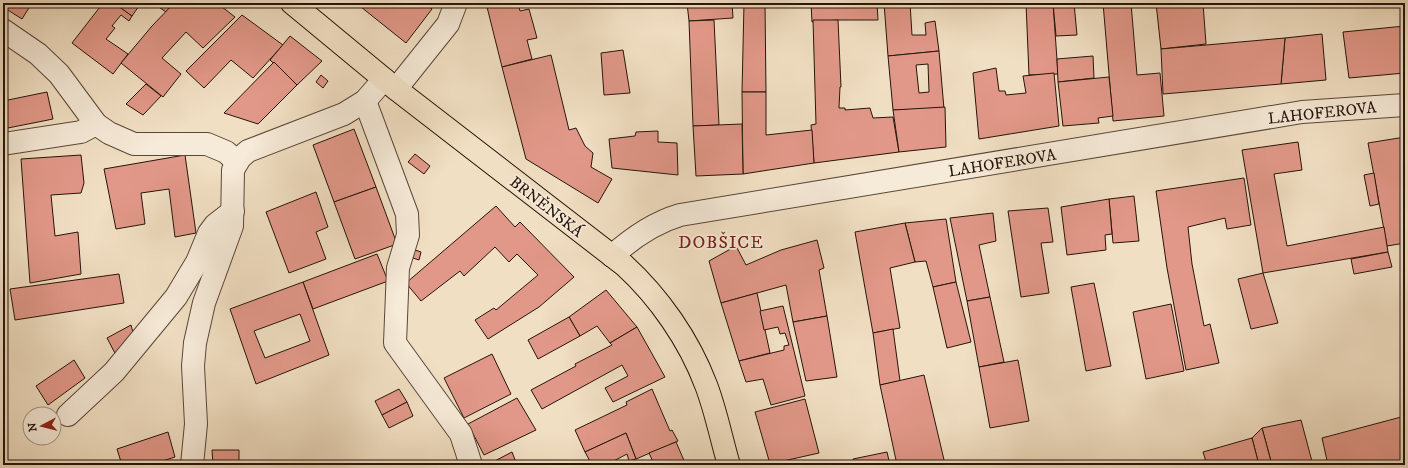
<svg xmlns="http://www.w3.org/2000/svg" width="1408" height="468" viewBox="0 0 1408 468" font-family="'IM FELL DW Pica',serif">
<style>
.building{fill:#e29889;stroke:#26140a;fill-rule:evenodd}
.lines{fill:none;stroke-linecap:round;stroke-linejoin:round}
.street-casing{stroke:#594738;stroke-width:24}
.primary-casing{stroke:#26140a;stroke-width:24}
.street{stroke:#f6ead8;stroke-width:22}
.primary{stroke:#f1dfc3;stroke-width:22}
.labels{text-anchor:middle;stroke-width:3.5;stroke-linejoin:round;paint-order:stroke}
.street-label{font-size:16px;fill:#26140a;stroke:#f6ead8}
.quarter-label{font-size:18px;letter-spacing:1px;fill:#7a1f14;stroke:#f6ead8}
</style>
<rect width="100%" height="100%" fill="#f1dfc3"/>
<filter id="stains"><feTurbulence type="fractalNoise" baseFrequency=".005" numOctaves="4"/><feColorMatrix values="0 0 0 0 .2 0 0 0 0 .09 0 0 0 0 .02 0 0 0 .5 -.17"/></filter>
<radialGradient id="worn" r=".72"><stop offset=".6" stop-color="#630" stop-opacity="0"/><stop offset="1" stop-color="#630" stop-opacity=".3"/></radialGradient>
<g class="building">
<polygon points="3,3 32,3 22,19 3,7"/>
<polygon points="103,3 114,3 132,16 129,21 121,15 112,26 115,28 106,39 128,54 113,74 72,43"/>
<polygon points="114,3 134,3 139,6 132,16"/>
<polygon points="153,3 174,3 166,12"/>
<polygon points="174,3 217,3 235,17 203,48 186,32 162,58 181,74 163,97 121,63 152,26"/>
<polygon points="363,3 425,3 432,9 406,43 361,7"/>
<polygon points="486,3 518,3 520,11 529,9 537,38 527,40 532,59 502,67"/>
<polygon points="687,3 732,3 733,18 689,21"/>
<polygon points="744,3 765,3 766,92 742,92"/>
<polygon points="811,3 877,3 878,20 838,20 812,22"/>
<polygon points="884,3 910,3 912,35 926,35 925,23 935,21 939,51 888,56"/>
<polygon points="1026,3 1053,3 1058,74 1029,75"/>
<polygon points="1053,3 1074,3 1077,35 1056,36"/>
<polygon points="1103,3 1131,3 1137,75 1160,73 1164,116 1113,121"/>
<polygon points="1156,3 1203,3 1206,44 1161,49"/>
<polygon points="242,15 283,45 253,78 231,60 204,88 186,71"/>
<polygon points="714,20 719,125 693,126 689,21"/>
<polygon points="813,20 838,20 841,87 840,87 839,108 845,108 845,110 870,108 873,118 893,117 899,152 814,163 811,125 816,124"/>
<polygon points="1405,26 1405,73 1349,78 1343,32"/>
<polygon points="1322,34 1326,80 1281,84 1285,38"/>
<polygon points="290,36 322,61 297,85 270,60"/>
<polygon points="1285,38 1281,84 1163,94 1161,49"/>
<polygon points="623,50 630,93 604,95 601,53"/>
<path d="M939,51L944,109L893,110L888,56ZM928,64L929,92L919,93L916,65Z"/>
<polygon points="551,55 569,130 576,128 585,146 593,153 591,167 612,179 598,203 526,159 502,67"/>
<polygon points="1093,56 1094,78 1058,82 1057,59"/>
<polygon points="274,62 297,85 258,124 224,113"/>
<polygon points="996,68 999,91 1005,91 1006,95 1026,93 1023,76 1054,73 1059,126 979,139 973,73"/>
<polygon points="321,75 328,81 323,88 316,82"/>
<polygon points="1109,77 1113,116 1098,118 1099,123 1063,126 1058,82"/>
<polygon points="146,84 161,96 143,115 126,104"/>
<polygon points="47,92 53,119 3,129 3,101"/>
<polygon points="742,92 766,92 766,135 812,130 814,163 743,174"/>
<polygon points="945,107 946,147 899,152 893,110"/>
<polygon points="742,124 743,174 696,176 693,126"/>
<polygon points="354,129 376,187 334,202 313,145"/>
<polygon points="658,131 658,142 677,143 678,175 612,168 609,139 635,136 636,132"/>
<polygon points="1405,137 1405,167 1402,168 1405,186 1405,243 1387,246 1368,143"/>
<polygon points="1298,142 1302,170 1274,174 1287,246 1384,227 1388,252 1263,273 1242,150"/>
<polygon points="415,154 430,166 424,174 408,162"/>
<polygon points="81,155 84,183 81,193 51,195 55,236 78,232 81,274 30,283 21,159"/>
<polygon points="185,155 196,233 175,237 169,189 141,193 145,224 116,229 104,169"/>
<polygon points="1374,173 1379,204 1370,206 1364,175"/>
<polygon points="1244,178 1251,225 1227,229 1225,218 1188,227 1192,264 1204,326 1210,324 1219,363 1186,370 1167,268 1156,191"/>
<polygon points="376,187 397,244 355,259 334,202"/>
<polygon points="316,192 328,227 316,232 326,259 289,273 266,212"/>
<polygon points="1134,196 1139,241 1113,243 1109,199"/>
<polygon points="1109,199 1112,234 1105,235 1106,250 1067,255 1061,207"/>
<polygon points="496,206 515,227 520,222 574,277 539,307 488,339 475,320 494,308 496,310 538,275 517,254 509,262 495,247 464,276 460,271 421,301 406,283"/>
<polygon points="1048,208 1053,242 1041,243 1049,293 1021,297 1008,211"/>
<polygon points="993,213 996,241 979,245 990,297 967,301 950,218"/>
<polygon points="946,219 956,282 933,287 926,261 915,262 905,223"/>
<polygon points="905,223 915,262 890,268 900,328 873,333 855,232"/>
<polygon points="817,240 824,268 819,270 827,316 793,322 786,285 721,303 709,261 736,246 746,265 781,250"/>
<polygon points="412,249 421,252 419,260 410,257"/>
<polygon points="1388,252 1392,267 1354,274 1351,259"/>
<polygon points="377,254 388,281 313,309 303,282"/>
<polygon points="1263,273 1278,323 1251,329 1238,279"/>
<polygon points="119,274 124,303 15,320 10,289"/>
<path d="M303,282L329,355L256,384L230,309ZM300,314L310,341L265,358L254,331Z"/>
<polygon points="956,282 971,342 947,348 933,287"/>
<polygon points="1094,283 1111,366 1086,371 1071,287"/>
<polygon points="606,290 637,327 610,343 597,326 580,336 569,317"/>
<polygon points="757,293 770,353 739,361 721,303"/>
<polygon points="990,297 1004,362 979,367 967,301"/>
<polygon points="1171,304 1184,371 1146,379 1133,312"/>
<polygon points="783,306 805,396 771,405 763,379 746,382 739,361 784,350 784,346 789,345 785,333 780,334 778,327 764,330 760,311"/>
<polygon points="827,316 837,377 806,381 793,322"/>
<polygon points="569,317 580,336 538,359 528,340"/>
<polygon points="131,325 136,344 117,357 107,338"/>
<polygon points="637,327 665,377 613,402 605,388 628,376 622,365 542,409 531,390 576,366 575,364 612,345 610,343"/>
<polygon points="893,329 900,381 880,385 873,333"/>
<polygon points="492,354 511,394 464,418 444,378"/>
<polygon points="74,360 85,378 48,405 36,386"/>
<polygon points="1018,360 1029,421 990,428 979,367"/>
<polygon points="924,375 945,464 897,465 880,385"/>
<polygon points="399,389 407,402 382,415 375,401"/>
<polygon points="652,389 670,431 672,430 678,441 636,459 626,433 585,452 575,430 627,405 626,402"/>
<polygon points="517,398 536,430 484,455 468,424"/>
<polygon points="805,399 819,453 770,464 755,412"/>
<polygon points="407,402 413,416 389,428 382,415"/>
<polygon points="1405,416 1405,465 1328,465 1322,438"/>
<polygon points="1301,420 1313,465 1272,465 1262,428"/>
<polygon points="1262,428 1272,465 1259,465 1252,438"/>
<polygon points="168,432 175,457 150,465 122,465 117,449"/>
<polygon points="626,433 636,459 629,461 627,454 606,465 592,465 585,452"/>
<polygon points="1252,438 1259,465 1207,465 1203,452"/>
<polygon points="676,442 686,465 652,465 654,464 649,453"/>
<polygon points="212,450 239,450 239,464 213,465"/>
<polygon points="512,452 517,465 489,465 489,464"/>
<polygon points="887,452 890,465 855,465 853,459"/>
</g>
<g class="lines">
<defs>
<g id="street">
<polyline points="3,30 38,54 59,74 96,124"/>
<polyline points="396,89 448,24 456,3"/>
<polyline points="365,101 407,214 408,235 398,268 395,343 461,434 471,465"/>
<polyline points="3,144 81,132 96,124 109,133 134,144 207,144 226,152 237,162"/>
<path d="M612,256C632,238 653,223 680,215L1302,112L1405,105"/>
<polyline points="68,415 114,372 176,297 197,262 209,233 215,225 233,211"/>
<polyline points="192,465 196,424 193,366 195,343 204,303 232,226 233,170 240,158 248,151 344,114 365,101 384,79"/>
</g>
<path id="primary" d="M292,3L396,89L624,265C659,297 689,340 706,385C716,411 721,438 729,465"/>
</defs>
<use href="#street" class="street-casing"/>
<use href="#primary" class="primary-casing"/>
<use href="#street" class="street"/>
<use href="#primary" class="primary"/>
</g>
<g class="labels">
<g class="street-label">
<text transform="translate(1322 112) rotate(-6)" y="6">LAHOFEROVA</text>
<text transform="translate(1002 162) rotate(-9)" y="6">LAHOFEROVA</text>
<text transform="translate(547 206) rotate(38)" y="6">BRNĚNSKÁ</text>
</g>
<g class="quarter-label">
<text x="721" y="248">DOBŠICE</text>
</g>
</g>
<rect width="1408" height="468" fill="none" stroke="#f1dfc3" stroke-width="16"/>
<rect x="4" y="4" width="1400" height="460" fill="none" stroke="#26140a" stroke-width="2"/>
<rect x="8" y="8" width="1392" height="452" fill="none" stroke="#26140a"/>
<g transform="translate(42 426) rotate(263)"><circle r="19" fill="#f6ead8" stroke="#a39486"/>
<path d="M0-3L7 15L0 10L-7 15Z" fill="#8f2418"/>
<text y="-6" font-size="11" font-weight="bold" text-anchor="middle" fill="#26140a">N</text>
</g>
<rect width="100%" height="100%" filter="url(#stains)"/>
<rect width="100%" height="100%" fill="url(#worn)"/>
</svg>
